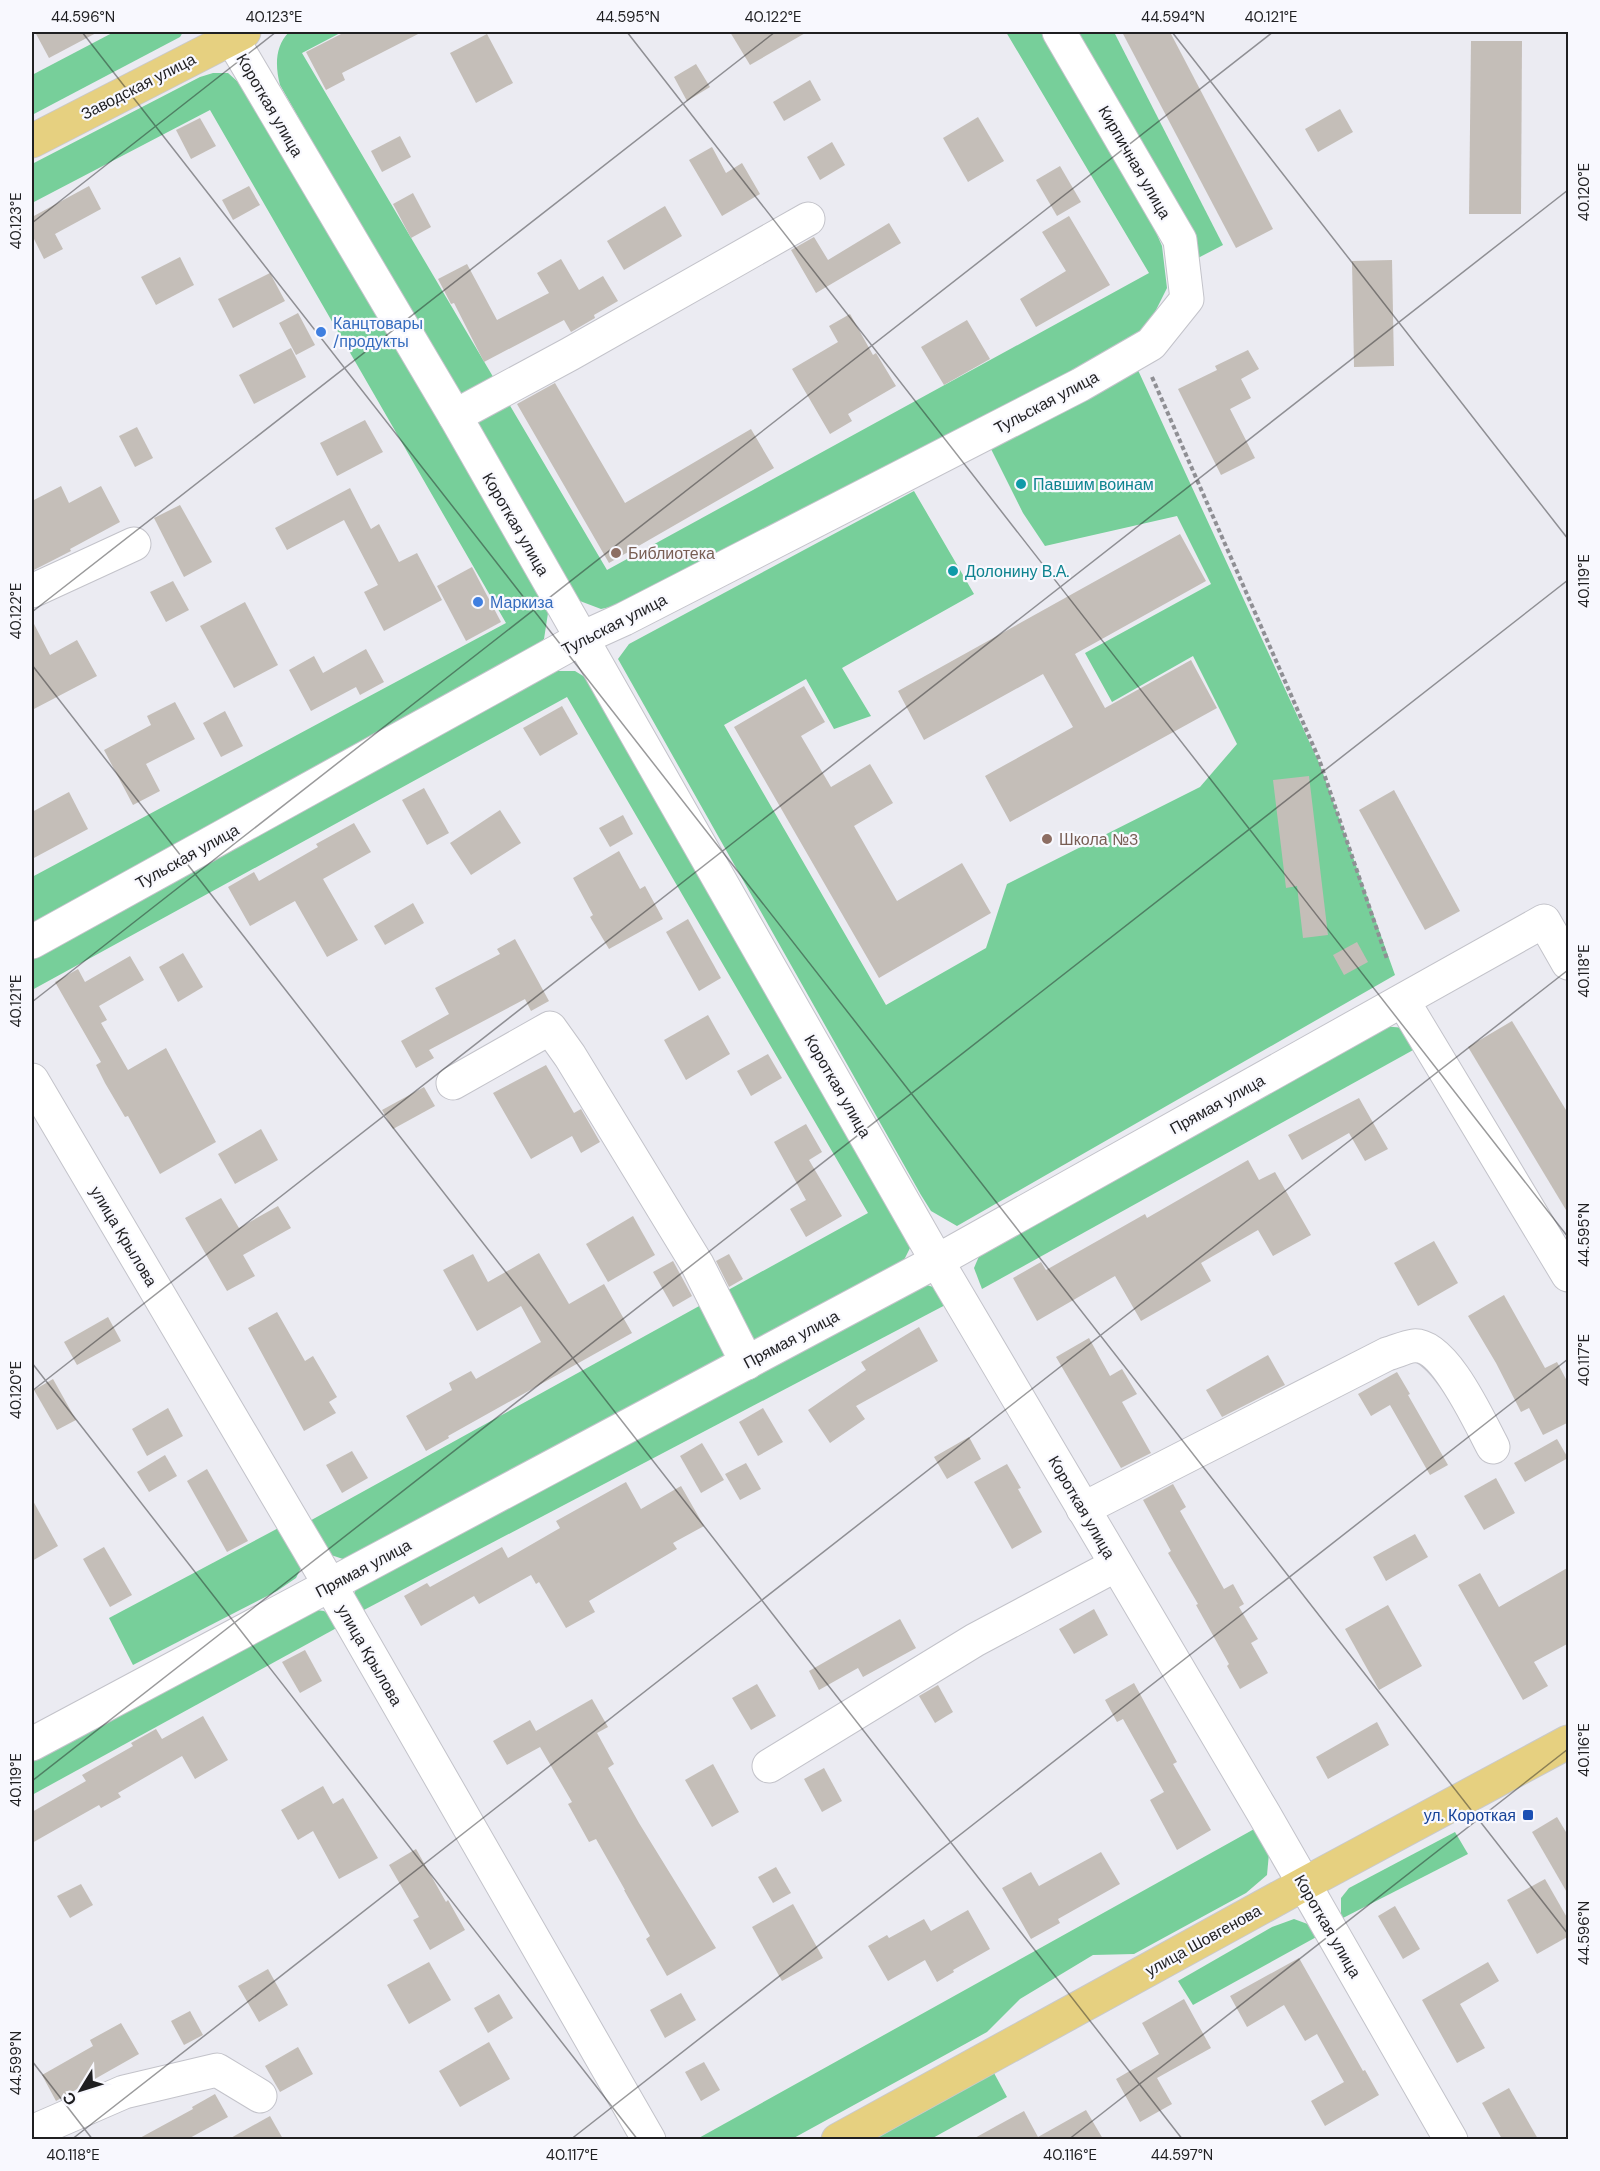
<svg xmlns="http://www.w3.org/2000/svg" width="1600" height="2171" viewBox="0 0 1600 2171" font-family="'DM Sans',sans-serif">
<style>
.green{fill:#77cf9a}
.building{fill:#c4beb8}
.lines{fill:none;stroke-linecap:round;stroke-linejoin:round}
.minor-casing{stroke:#c3c3ca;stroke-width:35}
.major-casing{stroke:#c9c9ca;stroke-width:35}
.path{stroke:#8f8f94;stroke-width:4;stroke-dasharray:4.5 3;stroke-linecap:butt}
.minor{stroke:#fff;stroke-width:33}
.major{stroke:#e6d080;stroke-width:33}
.ticks{fill:none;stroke:#1f1f21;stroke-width:1.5;stroke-opacity:0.45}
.shop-dot{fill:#3f7fe0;stroke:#f8f8fe;stroke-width:2}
.culture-dot{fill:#0f9aa8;stroke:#f8f8fe;stroke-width:2}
.education-dot{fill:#8d6e63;stroke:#f8f8fe;stroke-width:2}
.transit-dot{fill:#1a4fb4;stroke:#f8f8fe;stroke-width:2}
.labels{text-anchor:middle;stroke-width:4.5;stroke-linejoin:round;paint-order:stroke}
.street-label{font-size:16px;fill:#1f1f21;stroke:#f8f8fe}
.shop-label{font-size:16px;fill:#366cbe;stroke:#f8f8fe;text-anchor:start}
.culture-label{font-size:16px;fill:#0d838f;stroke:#f8f8fe;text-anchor:start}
.education-label{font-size:16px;fill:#785e54;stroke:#f8f8fe;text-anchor:start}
.transit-label{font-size:16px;fill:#164399;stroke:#f8f8fe;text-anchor:end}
.neatline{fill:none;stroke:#1f1f21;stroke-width:2}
.ticks-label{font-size:15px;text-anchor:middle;fill:#1f1f21}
</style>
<rect width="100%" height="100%" fill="#ebebf2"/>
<g class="green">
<polygon points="114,32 183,32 180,37 32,115 32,75"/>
<path d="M289,32H342L302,53L607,570L1149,273L1006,32H1043L1141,198L1162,246L1167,288L1152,318L1140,334L1012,404L637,601L601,609L572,598L280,85C275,66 275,46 289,32Z"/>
<polygon points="1075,32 1114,32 1223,245 1198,258"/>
<polygon points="213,73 228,73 247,90 544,602 548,613 544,639 520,659 32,927 32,877 506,623 210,110 32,203 32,164 200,77"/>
<polygon points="1137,368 1320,765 1395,975 957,1226 931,1211 921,1195 618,659 629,644 914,491 974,594 842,668 871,716 834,729 806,679 724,725 886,1005 986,948 1007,884 1200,787 1237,744 1193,656 1112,702 1085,653 1211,584 1177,516 1045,546 1023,513 990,447"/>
<polygon points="557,671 575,671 593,682 912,1244 904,1260 346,1560 331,1555 306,1523 868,1213 567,697 32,990 32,954"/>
<polygon points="1382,1026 1405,1028 1415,1049 982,1289 974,1268 983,1247"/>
<polygon points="918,1282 936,1288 951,1302 362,1611 354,1594 360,1581"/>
<polygon points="286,1524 302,1566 296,1578 277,1591 133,1665 109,1618"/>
<polygon points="308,1609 324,1611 342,1625 32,1795 32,1755"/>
<polygon points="1256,1828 1269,1853 1267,1875 1246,1893 1134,1954 1093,1955 1020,1999 987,2032 792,2139 697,2139"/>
<polygon points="1455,1832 1468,1854 1341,1919 1341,1898 1349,1888"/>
<polygon points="1294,1919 1313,1926 1320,1935 1193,2005 1178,1981 1272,1927"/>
<polygon points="994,2073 1007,2097 931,2139 875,2139"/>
</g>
<g class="building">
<polygon points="35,32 98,32 49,58"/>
<polygon points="345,32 422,32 342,73 345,80 326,90 306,52"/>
<polygon points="730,32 807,32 750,65"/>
<polygon points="1122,32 1170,32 1273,229 1236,248"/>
<polygon points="487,34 513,83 476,103 450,53"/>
<polygon points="1471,41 1522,41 1521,214 1469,214"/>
<polygon points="696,64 710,87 687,101 674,77"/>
<polygon points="810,80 821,100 784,121 773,102"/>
<polygon points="1340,109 1353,132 1318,152 1305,129"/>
<polygon points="978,117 1004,161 968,182 943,138"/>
<polygon points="200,118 216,146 191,159 176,130"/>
<polygon points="400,136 411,157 382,172 371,151"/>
<polygon points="832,142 845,165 820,180 807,157"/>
<polygon points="712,147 726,173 742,163 760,194 722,216 689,160"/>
<polygon points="1060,166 1081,202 1057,216 1036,180"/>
<polygon points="89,186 101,209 55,234 63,249 44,259 32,235 32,217"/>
<polygon points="249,186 260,205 233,220 222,200"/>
<polygon points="413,193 431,227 411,238 393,204"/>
<polygon points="665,206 682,236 624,270 607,241"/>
<polygon points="1069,216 1110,285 1036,327 1020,299 1066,271 1042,232"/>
<polygon points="889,223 901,243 816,293 791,250 814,237 828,260"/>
<polygon points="180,257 194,285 156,305 141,277"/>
<polygon points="561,259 579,290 603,276 618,301 594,315 595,318 571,332 564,320 484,362 454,303 451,304 438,279 467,264 497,320 549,293 537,273"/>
<polygon points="1392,260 1394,366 1354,367 1352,261"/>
<polygon points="270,273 285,301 233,328 218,299"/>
<polygon points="298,313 315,345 296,355 279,323"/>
<polygon points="850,314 873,355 876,353 896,386 848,414 852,421 830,434 792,369 838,342 829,326"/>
<polygon points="967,320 990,359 944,385 921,347"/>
<polygon points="291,348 306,377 254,404 239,375"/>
<polygon points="1248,350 1259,369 1241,379 1251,398 1230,409 1255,458 1221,475 1178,389 1217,370 1215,366"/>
<polygon points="555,383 625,503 751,429 774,468 609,563 517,404"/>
<polygon points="365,420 383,452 337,476 320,443"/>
<polygon points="137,427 153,458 135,467 119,436"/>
<polygon points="61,486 69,503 101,486 120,522 70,549 71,551 32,571 32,501"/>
<polygon points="350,488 371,529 379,524 399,562 417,553 442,600 384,631 364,592 378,585 344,520 287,550 275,528"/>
<polygon points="180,505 212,562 184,577 154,518"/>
<polygon points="1180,534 1206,581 1075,654 1105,708 1191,660 1217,708 1010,822 985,776 1073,727 1043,674 924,740 898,691"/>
<polygon points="472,567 501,622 466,641 437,586"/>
<polygon points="173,581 189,610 166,622 150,592"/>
<polygon points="245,602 278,665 234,688 200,626"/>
<polygon points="32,620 50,655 77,640 97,676 32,710"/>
<polygon points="366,649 384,682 360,695 356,687 311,711 289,670 314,656 323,673"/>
<polygon points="804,686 825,722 801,736 831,787 870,764 893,803 854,826 897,901 962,863 991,913 879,978 734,727"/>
<polygon points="175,702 195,739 146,764 160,791 133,805 104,750 151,725 147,716"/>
<polygon points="562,706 578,734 540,756 523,728"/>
<polygon points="225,711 243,746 221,757 203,723"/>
<polygon points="1309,776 1328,935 1303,938 1297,886 1286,888 1273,780"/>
<polygon points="424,788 449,833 427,845 402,800"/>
<polygon points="1394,790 1460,911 1425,930 1359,810"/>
<polygon points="69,792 88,829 32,859 32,812"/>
<polygon points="500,810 521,843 471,875 450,843"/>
<polygon points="623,815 633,834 610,847 599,828"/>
<polygon points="354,823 371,852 323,879 358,940 327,957 295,901 250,926 228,887 254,872 259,881 318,847 316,844"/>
<polygon points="619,851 640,889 645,886 663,919 609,949 590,917 593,915 573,878"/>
<polygon points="413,903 424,923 385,945 374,926"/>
<polygon points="688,919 721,978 699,991 666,932"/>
<polygon points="515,939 549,1001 531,1011 525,999 429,1050 434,1058 416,1068 401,1041 449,1014 435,988 500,954 497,949"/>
<polygon points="1357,942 1368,962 1344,975 1333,955"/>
<polygon points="183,953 203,987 178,1002 159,967"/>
<polygon points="130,956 144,980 99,1006 107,1020 101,1023 128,1070 166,1048 216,1142 160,1174 128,1116 125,1117 105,1083 96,1065 101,1062 55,982 78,969 85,982"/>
<polygon points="708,1015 730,1054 686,1080 664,1040"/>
<polygon points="1512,1021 1569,1115 1569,1215 1468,1047"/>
<polygon points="768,1054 782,1078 751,1096 737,1071"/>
<polygon points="546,1065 574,1113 581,1109 600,1142 581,1153 572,1136 531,1159 493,1093"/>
<polygon points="424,1087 435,1106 393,1129 382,1110"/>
<polygon points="1359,1098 1388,1149 1365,1161 1349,1133 1302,1160 1288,1135"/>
<polygon points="806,1124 822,1152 809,1160 842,1216 806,1237 790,1209 806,1200 774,1142"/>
<polygon points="261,1129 278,1160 235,1184 218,1154"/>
<polygon points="1248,1160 1259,1180 1275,1172 1311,1235 1273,1256 1258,1230 1201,1263 1211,1281 1141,1321 1115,1276 1037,1321 1013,1278 1041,1262 1046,1270 1145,1214 1147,1218"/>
<polygon points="221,1198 239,1228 278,1206 291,1228 243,1255 255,1276 227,1291 185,1218"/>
<polygon points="633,1216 655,1255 608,1282 586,1244"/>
<polygon points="1434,1241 1458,1283 1418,1306 1394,1263"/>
<polygon points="539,1253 569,1304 604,1284 632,1333 448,1436 449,1438 426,1451 406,1416 452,1390 449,1383 471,1371 476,1379 541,1342 521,1306 477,1331 443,1270 473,1254 488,1282"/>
<polygon points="729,1254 743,1279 729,1287 716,1261"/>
<polygon points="673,1261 692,1296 673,1307 653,1272"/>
<polygon points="1504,1295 1545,1368 1557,1362 1569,1385 1569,1422 1543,1435 1529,1408 1521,1412 1496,1363 1468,1316"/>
<polygon points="277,1312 305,1361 313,1356 337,1397 329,1402 336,1413 304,1431 248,1328"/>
<polygon points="108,1317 121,1341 77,1365 64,1342"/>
<polygon points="919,1327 938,1361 856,1406 865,1419 830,1443 808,1410 866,1370 861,1362"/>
<polygon points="1089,1338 1110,1376 1122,1369 1137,1394 1122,1402 1151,1453 1121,1468 1056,1357"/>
<polygon points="1268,1355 1285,1385 1222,1417 1206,1390"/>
<polygon points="1397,1372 1410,1394 1408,1395 1448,1465 1430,1475 1390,1405 1371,1416 1358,1394"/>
<polygon points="53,1379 76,1420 57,1430 34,1390"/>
<polygon points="168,1408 183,1436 147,1456 132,1429"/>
<polygon points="763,1408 783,1442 758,1456 739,1422"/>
<polygon points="969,1437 981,1459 947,1479 934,1457"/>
<polygon points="1557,1439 1568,1458 1525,1482 1514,1463"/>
<polygon points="702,1443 724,1480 701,1493 680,1456"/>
<polygon points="352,1451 368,1478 342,1493 326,1465"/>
<polygon points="165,1455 177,1476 149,1492 137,1472"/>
<polygon points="746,1463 761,1489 740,1500 725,1474"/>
<polygon points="1007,1464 1021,1488 1018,1489 1042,1532 1012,1549 974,1482"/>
<polygon points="207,1469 248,1541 227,1552 187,1481"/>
<polygon points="1496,1478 1515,1513 1484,1530 1464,1496"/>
<polygon points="626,1482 641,1509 681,1486 704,1526 673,1543 677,1549 589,1601 595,1612 566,1628 539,1582 536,1584 531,1575 479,1604 474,1596 421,1626 404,1596 427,1583 430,1587 502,1547 508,1558 560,1528 556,1521"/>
<polygon points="1173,1484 1186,1507 1180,1511 1224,1589 1233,1584 1244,1604 1239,1607 1258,1639 1251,1643 1268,1673 1240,1689 1227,1666 1229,1664 1196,1605 1198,1604 1168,1553 1171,1551 1143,1500"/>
<polygon points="32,1499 58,1546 32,1561"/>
<polygon points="1415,1534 1428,1557 1386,1581 1373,1557"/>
<polygon points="104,1547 132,1595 110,1607 83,1559"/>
<polygon points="1569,1567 1569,1643 1534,1662 1548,1686 1523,1700 1458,1585 1480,1573 1499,1607"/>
<polygon points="1388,1605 1422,1666 1379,1690 1345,1629"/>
<polygon points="1094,1609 1108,1635 1074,1654 1059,1629"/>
<polygon points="900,1619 916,1648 863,1677 858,1668 819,1690 809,1671"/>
<polygon points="305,1650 322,1681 300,1693 282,1662"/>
<polygon points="1134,1683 1177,1762 1173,1764 1211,1830 1177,1850 1150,1800 1164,1792 1123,1719 1117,1722 1105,1700"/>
<polygon points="757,1684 776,1716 751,1730 732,1698"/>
<polygon points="938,1685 953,1712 935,1723 919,1696"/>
<polygon points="592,1699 608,1727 597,1733 614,1764 608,1768 639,1823 716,1948 667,1976 646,1939 650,1936 624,1890 625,1890 596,1839 589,1842 568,1804 572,1802 540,1747 507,1765 493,1741 530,1720 536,1731"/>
<polygon points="203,1716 228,1760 195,1779 182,1756 118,1793 121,1797 101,1808 99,1805 32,1843 32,1812 86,1781 82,1775 133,1746 131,1743 156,1729 162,1739"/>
<polygon points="1377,1722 1389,1745 1328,1779 1316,1757"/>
<polygon points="713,1764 739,1812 712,1827 685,1780"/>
<polygon points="824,1768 842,1801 822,1812 804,1779"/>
<polygon points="323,1786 333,1804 343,1798 378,1858 339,1879 313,1831 298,1840 281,1810"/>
<polygon points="1557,1817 1569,1837 1569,1896 1532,1832"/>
<polygon points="416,1849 446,1902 448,1900 465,1930 430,1950 413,1920 419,1917 389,1865"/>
<polygon points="1101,1852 1120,1884 1058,1919 1060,1923 1031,1939 1002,1888 1031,1872 1039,1886"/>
<polygon points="776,1867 791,1893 773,1903 758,1877"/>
<polygon points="1545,1879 1569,1921 1569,1936 1537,1954 1507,1900"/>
<polygon points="81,1884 93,1905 70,1918 57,1896"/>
<polygon points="793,1904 823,1958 782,1981 752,1927"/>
<polygon points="1395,1906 1420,1949 1403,1959 1378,1916"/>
<polygon points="968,1910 990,1949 953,1970 954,1972 937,1982 925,1960 888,1981 868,1946 887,1935 889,1938 924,1919 931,1931"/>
<polygon points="1299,1958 1363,2071 1365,2070 1379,2095 1325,2126 1311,2101 1344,2082 1317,2034 1305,2041 1284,2005 1247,2027 1230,1996"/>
<polygon points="429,1962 451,2000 409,2024 387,1985"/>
<polygon points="1488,1962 1499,1981 1460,2004 1485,2048 1457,2063 1422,2000"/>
<polygon points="268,1969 288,2005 259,2022 238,1986"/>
<polygon points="681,1993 696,2020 665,2038 650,2010"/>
<polygon points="499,1994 513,2018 488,2033 474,2008"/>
<polygon points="1184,1999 1211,2048 1157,2078 1172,2104 1140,2122 1116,2079 1159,2054 1142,2023"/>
<polygon points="190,2011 203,2035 184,2045 171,2021"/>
<polygon points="121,2023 139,2054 56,2101 42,2075 93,2046 90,2040"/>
<polygon points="489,2042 510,2079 460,2107 439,2071"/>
<polygon points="298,2047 313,2074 280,2092 265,2066"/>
<polygon points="704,2062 720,2090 701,2101 685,2072"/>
<polygon points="1509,2088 1538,2139 1502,2139 1482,2103"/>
<polygon points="215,2094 228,2117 188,2139 138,2139 193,2109 192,2107"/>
<polygon points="1086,2110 1103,2139 973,2139 1024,2111 1038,2137"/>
<polygon points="270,2116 283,2139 229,2139"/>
</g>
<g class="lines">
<defs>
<g id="minor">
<polyline points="228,32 455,416 937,1261 1264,1814 1451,2140"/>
<polyline points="455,416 570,354 808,219"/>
<polyline points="32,591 134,544"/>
<polyline points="32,942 582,638 624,619 1080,385 1151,344 1187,299 1180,240 1059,32"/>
<polyline points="1403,1001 1568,1275"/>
<polyline points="32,1080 330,1585 649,2140"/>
<polyline points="453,1083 550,1028 570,1056 697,1264 747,1363"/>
<path d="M1083,1509L1387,1354C1395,1352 1405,1347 1413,1346C1444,1342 1480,1423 1493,1447"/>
<polyline points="32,1744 937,1261 1544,921 1568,963"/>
<polyline points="769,1766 975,1640 1116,1565"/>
<polyline points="32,2132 124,2092 217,2070 260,2096"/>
</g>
<g id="major">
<polyline points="32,141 244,32"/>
<polyline points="838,2140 1304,1884 1568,1742"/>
</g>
</defs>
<use href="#minor" class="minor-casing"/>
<use href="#major" class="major-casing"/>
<polyline class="path" points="1152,377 1319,759 1387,959"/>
<use href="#minor" class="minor"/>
<use href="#major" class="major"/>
</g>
<path class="ticks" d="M82,32L1568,1934M627,32L1568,1237M1172,32L1568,539M32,223L276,32M32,612L775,32M32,665L1183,2140M32,1002L1273,32M32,1363L638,2140M32,1391L1568,190M32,1781L1568,580M32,2061L93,2140M71,2140L1568,970M570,2140L1568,1359M1068,2140L1568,1749M1567,2140L1568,2138"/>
<g class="shop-dot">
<circle cx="321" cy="332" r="6"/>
<circle cx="478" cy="602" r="6"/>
</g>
<g class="culture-dot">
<circle cx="1021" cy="484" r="6"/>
<circle cx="953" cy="571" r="6"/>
</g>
<g class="education-dot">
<circle cx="616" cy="553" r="6"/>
<circle cx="1047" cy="839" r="6"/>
</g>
<rect class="transit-dot" x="1522" y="1809" width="12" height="12" rx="3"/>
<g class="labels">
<g class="street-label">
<text transform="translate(138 86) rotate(-27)" y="6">Заводская улица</text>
<text transform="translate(270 105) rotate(60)" y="6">Короткая улица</text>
<text transform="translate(1135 162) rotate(60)" y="6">Кирпичная улица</text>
<text transform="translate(1046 402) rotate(-28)" y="6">Тульская улица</text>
<text transform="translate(516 524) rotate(60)" y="6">Короткая улица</text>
<text transform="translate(614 624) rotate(-27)" y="6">Тульская улица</text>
<text transform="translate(187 856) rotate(-29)" y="6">Тульская улица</text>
<text transform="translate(838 1086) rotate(60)" y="6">Короткая улица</text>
<text transform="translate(1217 1104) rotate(-29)" y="6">Прямая улица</text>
<text transform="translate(124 1236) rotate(59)" y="6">улица Крылова</text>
<text transform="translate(791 1339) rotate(-28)" y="6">Прямая улица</text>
<text transform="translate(1082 1507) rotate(60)" y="6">Короткая улица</text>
<text transform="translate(363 1568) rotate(-28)" y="6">Прямая улица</text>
<text transform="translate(370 1655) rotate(60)" y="6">улица Крылова</text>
<text transform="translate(1328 1926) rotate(60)" y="6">Короткая улица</text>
<text transform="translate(1203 1940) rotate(-29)" y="6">улица Шовгенова</text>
</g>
<g class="shop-label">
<text x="333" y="329">Канцтовары<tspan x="333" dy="18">/продукты</tspan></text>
<text x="490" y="608">Маркиза</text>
</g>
<g class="culture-label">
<text x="1033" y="490">Павшим воинам</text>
<text x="965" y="577">Долонину В.А.</text>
</g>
<g class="education-label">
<text x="628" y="559">Библиотека</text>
<text x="1059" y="845">Школа №3</text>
</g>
<g class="transit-label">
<text x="1516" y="1821">ул. Короткая</text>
</g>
</g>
<rect width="1600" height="2171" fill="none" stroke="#f8f8fe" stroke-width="66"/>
<g transform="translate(81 2090) rotate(232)" stroke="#f8f8fe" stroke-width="4.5" paint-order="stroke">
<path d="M0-4.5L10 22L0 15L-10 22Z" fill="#1f1f21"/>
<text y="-9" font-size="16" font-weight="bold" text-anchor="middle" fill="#1f1f21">С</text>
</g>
<rect x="33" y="33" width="1534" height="2105" class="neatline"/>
<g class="ticks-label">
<text x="83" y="22">44.596°N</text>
<text x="274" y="22">40.123°E</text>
<text x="628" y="22">44.595°N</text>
<text x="773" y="22">40.122°E</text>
<text x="1173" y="22">44.594°N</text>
<text x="1271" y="22">40.121°E</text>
<text transform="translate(1584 192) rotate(-90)" y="5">40.120°E</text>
<text transform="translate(16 221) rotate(-90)" y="5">40.123°E</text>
<text transform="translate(1584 581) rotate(-90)" y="5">40.119°E</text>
<text transform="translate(16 611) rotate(-90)" y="5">40.122°E</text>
<text transform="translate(1584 971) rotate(-90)" y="5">40.118°E</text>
<text transform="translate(16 1001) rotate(-90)" y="5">40.121°E</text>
<text transform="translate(1584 1235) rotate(-90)" y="5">44.595°N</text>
<text transform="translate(1584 1360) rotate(-90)" y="5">40.117°E</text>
<text transform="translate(16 1390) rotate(-90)" y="5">40.120°E</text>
<text transform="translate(1584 1750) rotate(-90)" y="5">40.116°E</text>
<text transform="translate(16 1780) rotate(-90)" y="5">40.119°E</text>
<text transform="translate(1584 1933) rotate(-90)" y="5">44.596°N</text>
<text transform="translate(16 2063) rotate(-90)" y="5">44.599°N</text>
<text x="73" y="2160">40.118°E</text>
<text x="572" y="2160">40.117°E</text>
<text x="1070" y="2160">40.116°E</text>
<text x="1182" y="2160">44.597°N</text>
</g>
</svg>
